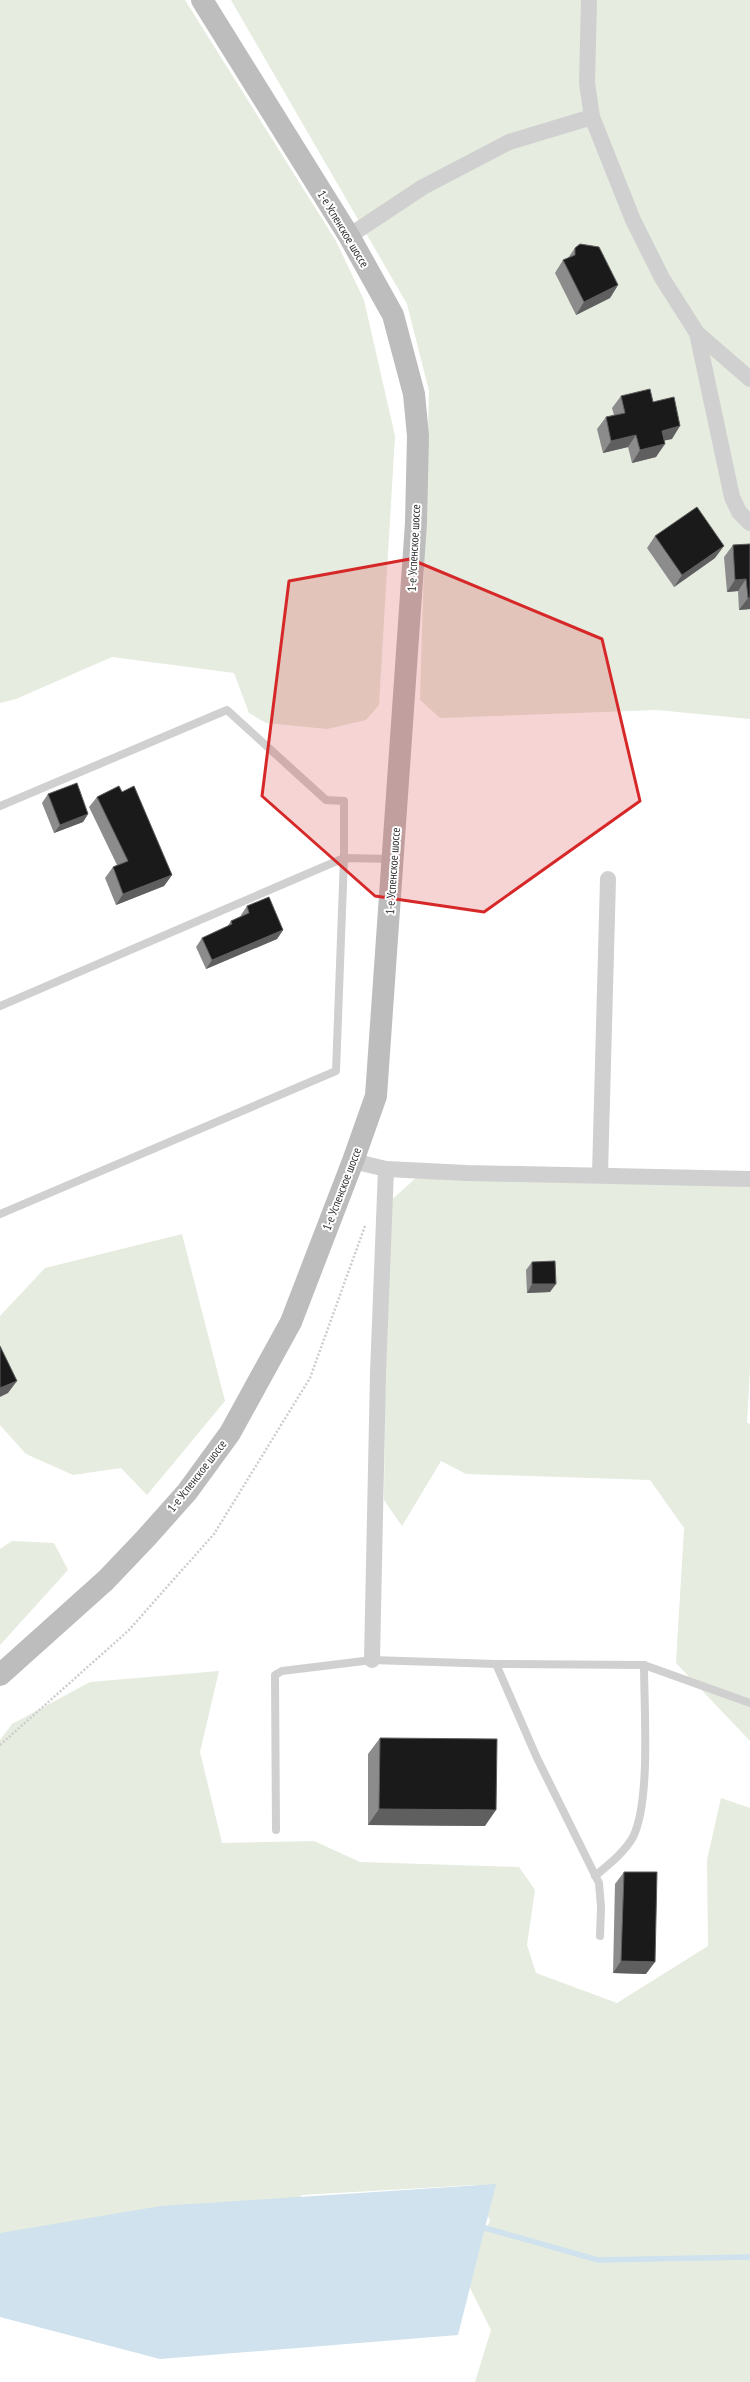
<svg xmlns="http://www.w3.org/2000/svg" width="750" height="2382" viewBox="0 0 750 2382" font-family="'PT Sans Narrow',sans-serif">
<style>
.green{fill:#e6ecdf}
.water{fill:#cfe2ee}
.lines{fill:none;stroke-linecap:round;stroke-linejoin:round}
.stream{stroke:#cfe2ee;stroke-width:5.5}
.path{stroke:#cdcdcd;stroke-width:2.5;stroke-dasharray:2 2;stroke-linecap:butt}
.service{stroke:#d0d0d0;stroke-width:8}
.minor{stroke:#d0d0d0;stroke-width:16}
.secondary{stroke:#bdbdbd;stroke-width:22}
.wall{fill:#8c8c8c}
.shaded-wall{fill:#5f5f5f}
.building{fill:#1a1a1a;stroke:#5f5f5f}
.marked{fill:#d62828;fill-opacity:0.2;stroke:#d62828;stroke-width:3;stroke-linejoin:round}
.labels{text-anchor:middle;stroke-width:4;stroke-linejoin:round;paint-order:stroke}
.street-label{font-size:12px;fill:#333;stroke:#fff}
</style>
<rect width="100%" height="100%" fill="#fff"/>
<g class="green">
<polygon points="0,0 185,0 336,241 364,300 395,436 379,705 366,720 327,729 266,723 249,713 234,673 112,657 16,699 0,703"/>
<polygon points="231,0 750,0 750,719 657,710 440,718 420,700 429,391 407,304"/>
<polygon points="417,1177 750,1183 750,1367 747,1423 750,1424 750,1741 676,1663 684,1528 650,1480 466,1474 441,1461 402,1526 384,1500 387,1204"/>
<polygon points="182,1234 225,1401 147,1495 121,1468 73,1475 26,1454 0,1425 0,1316 45,1268"/>
<polygon points="12,1541 54,1543 68,1570 0,1645 0,1549"/>
<polygon points="219,1671 200,1752 222,1843 314,1841 360,1862 519,1867 535,1890 527,1945 536,1973 617,2003 708,1946 707,1860 721,1798 750,1808 750,2382 475,2382 491,2330 460,2268 490,2221 475,2185 302,2195 268,2238 0,2249 0,1740 12,1724 90,1682"/>
</g>
<polygon class="water" points="496,2184 458,2335 160,2359 0,2317 0,2233 161,2206"/>
<g class="lines">
<polyline class="stream" points="479,2229 485,2228 598,2260 750,2257"/>
<polyline class="path" points="0,1745 128,1631 214,1534 310,1378 365,1226"/>
<g class="service">
<polyline points="0,806 227,710 326,800 344,801 344,858 336,1071 0,1214"/>
<polyline points="0,1006 344,858 393,859"/>
<polyline points="496,1664 537,1758 599,1883 601,1907 600,1936"/>
<polyline points="276,1830 275,1675 282,1671 372,1660 496,1664 644,1665 750,1703"/>
<path d="M595,1876C608,1865 624,1853 633,1837C651,1801 644,1708 644,1665"/>
</g>
<g class="minor">
<polyline points="589,0 587,83 592,117 633,220 662,278 697,333 750,379"/>
<polyline points="349,236 423,187 509,142 592,117"/>
<polyline points="697,333 732,497 739,512 750,523"/>
<polyline points="353,1161 386,1169 378,1373 372,1660"/>
<polyline points="386,1169 467,1173 750,1179"/>
<polyline points="600,1174 608,879"/>
</g>
<polyline class="secondary" points="0,1675 106,1580 146,1538 187,1492 230,1433 291,1322 353,1161 376,1096 416,523 418,436 414,394 393,315 349,236 202,0"/>
</g>
<g class="wall">
<polygon points="575,248 618,285 610,298 576,315 555,273 563,260 568,258"/>
<polygon points="621,396 653,402 672,439 664,440 656,457 632,463 628,447 603,453 597,429 606,417 614,415 612,408"/>
<polygon points="655,536 715,558 674,587 647,548"/>
<polygon points="750,544 750,609 739,610 738,591 727,592 724,557 733,545"/>
<polygon points="122,792 172,875 164,886 116,905 105,878 113,867 117,865 89,807 97,797"/>
<polygon points="48,794 88,814 83,822 54,833 42,803"/>
<polygon points="247,906 283,930 277,939 206,969 196,947 202,938 227,927 231,921 241,916 241,915"/>
<polygon points="532,1262 550,1292 527,1293 526,1270"/>
<polygon points="380,1738 485,1826 368,1825 368,1754"/>
<polygon points="624,1872 646,1974 613,1973 615,1884"/>
</g>
<g class="shaded-wall">
<polygon points="618,285 610,298 576,315 584,302"/>
<polygon points="680,426 672,439 653,443 662,431"/>
<polygon points="636,435 628,447 603,453 611,441"/>
<polygon points="665,444 656,457 632,463 640,450"/>
<polygon points="724,546 715,558 674,587 682,575"/>
<polygon points="746,579 738,591 727,592 735,580"/>
<polygon points="748,598 750,598 750,609 739,610"/>
<polygon points="88,814 83,822 54,833 60,825"/>
<polygon points="172,875 164,886 116,905 123,894"/>
<polygon points="283,930 277,939 206,969 212,960"/>
<polygon points="532,1284 556,1284 550,1292 527,1293"/>
<polygon points="17,1381 8,1393 0,1397 0,1388"/>
<polygon points="379,1809 496,1810 485,1826 368,1825"/>
<polygon points="621,1961 655,1962 646,1974 613,1973"/>
</g>
<g class="building">
<polygon points="580,244 599,247 618,285 584,302 563,260 575,255 575,248"/>
<polygon points="650,389 653,402 674,397 680,426 662,431 665,444 640,450 636,435 611,441 606,417 625,413 621,396"/>
<polygon points="697,507 724,546 682,575 655,536"/>
<polygon points="750,544 750,598 748,598 746,579 735,580 733,545"/>
<polygon points="77,783 88,814 60,825 48,794"/>
<polygon points="119,786 122,792 134,786 172,875 123,894 113,867 128,861 97,797"/>
<polygon points="269,897 283,930 212,960 202,938 232,924 231,921 249,913 247,906"/>
<polygon points="555,1261 556,1284 532,1284 532,1262"/>
<polygon points="0,1346 17,1381 0,1388"/>
<polygon points="380,1738 497,1739 496,1810 379,1809"/>
<polygon points="624,1872 657,1872 655,1962 621,1961"/>
</g>
<path class="marked" d="M410,559L602,639L640,801L484,912L375,896L262,796L289,581Z"/>
<g class="labels">
<g class="street-label">
<text transform="translate(343 229) rotate(59)" y="4">1-е Успенское шоссе</text>
<text transform="translate(414 548) rotate(-87)" y="4">1-е Успенское шоссе</text>
<text transform="translate(393 871) rotate(-86)" y="4">1-е Успенское шоссе</text>
<text transform="translate(342 1189) rotate(-69)" y="4">1-е Успенское шоссе</text>
<text transform="translate(197 1476) rotate(-52)" y="4">1-е Успенское шоссе</text>
</g>
</g>
</svg>
